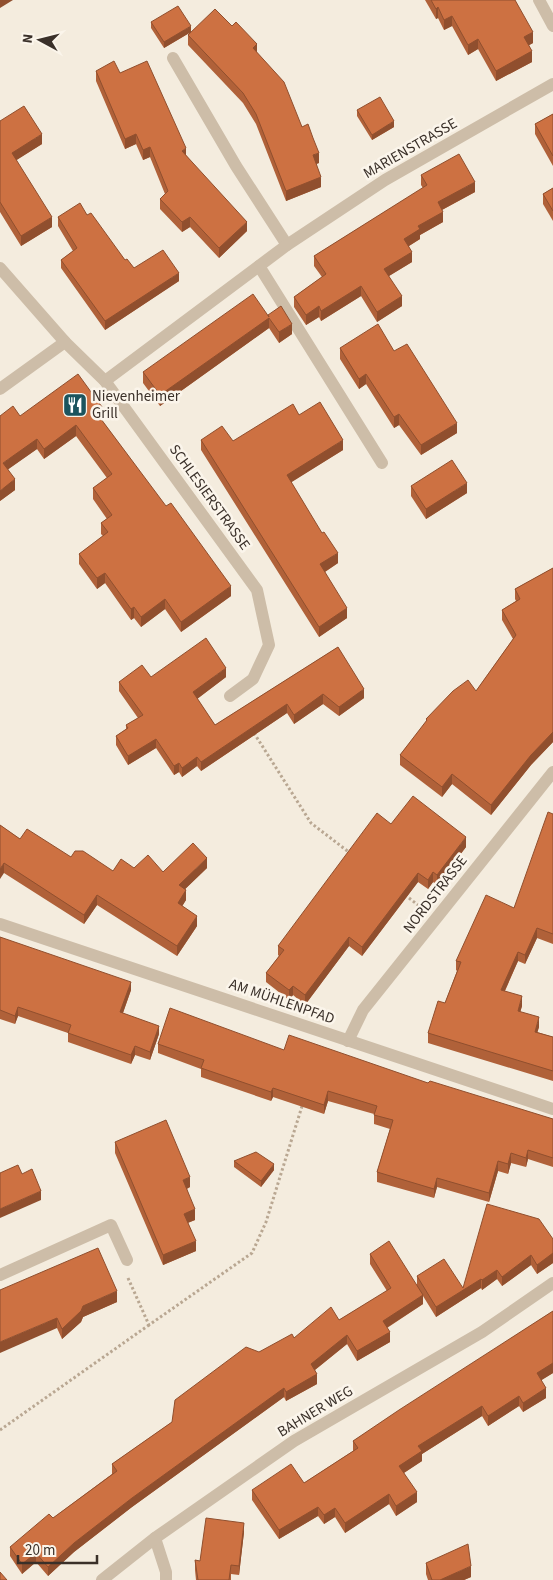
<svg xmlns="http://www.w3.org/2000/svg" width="553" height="1580" viewBox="0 0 553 1580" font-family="'Source Sans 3',sans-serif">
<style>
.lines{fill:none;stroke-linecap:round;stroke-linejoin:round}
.path{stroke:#b9a792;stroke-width:3;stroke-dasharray:2.5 2.5;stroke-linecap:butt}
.minor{stroke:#cdbda8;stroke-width:12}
.wall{fill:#b06139}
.shaded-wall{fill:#904f2e}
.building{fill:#cd7142;stroke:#904f2e}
.labels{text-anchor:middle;stroke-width:5;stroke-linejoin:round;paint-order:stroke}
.street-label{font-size:15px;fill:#3a3029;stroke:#fbf5eb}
.poi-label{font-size:15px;fill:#3a3029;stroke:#fbf5eb;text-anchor:start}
</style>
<rect width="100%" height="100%" fill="#f4ecde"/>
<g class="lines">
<g class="path">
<polyline points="254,733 311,823 350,853"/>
<polyline points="405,895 422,908"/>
<polyline points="128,1278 149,1325 252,1253 266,1222 303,1103"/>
<polyline points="0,1430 149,1325"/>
</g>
<g class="minor">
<polyline points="539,0 553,26"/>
<polyline points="173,58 236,166 287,245"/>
<polyline points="259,266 382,463"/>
<polyline points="0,268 65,342 105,381 257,590 269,645 253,679 230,696"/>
<polyline points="105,381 287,245 385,180 553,84"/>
<polyline points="0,389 65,342"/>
<polyline points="0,924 553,1109"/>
<polyline points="348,1041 363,1010 553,772"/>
<polyline points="0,1275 111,1225 127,1260"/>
<polyline points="155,1538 166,1572 166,1580"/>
<polyline points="102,1580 155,1538 294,1441 482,1332 553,1283"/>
</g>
</g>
<g class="wall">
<polygon points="425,0 515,0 533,43 529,45 532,62 496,81 478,49 468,55 452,26 444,30 438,18 436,19"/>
<polygon points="151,22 191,32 257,53 302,127 319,163 316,164 321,187 286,201 256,124 243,103 188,45 188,35 191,32 164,48 151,28"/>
<polygon points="96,71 120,73 247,231 219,258 190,227 182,232 160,209 160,199 165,194 150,157 143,160 136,144 125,149 96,81"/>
<polygon points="357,110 394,127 372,140 357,116"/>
<polygon points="553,114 553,166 535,134 535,124"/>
<polygon points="0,121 42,144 16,160 52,227 21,246 0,212"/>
<polygon points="421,175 475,192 442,210 443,222 420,235 420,239 409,246 412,262 389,276 402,306 377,322 361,296 321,321 319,317 306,325 294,307 294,297 322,277 314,266 314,256 423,188 421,185"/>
<polygon points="553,188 553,221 543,204 543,194"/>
<polygon points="87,215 125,260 134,268 179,281 105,330 61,268 61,260 73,251 58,226 58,217"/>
<polygon points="268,315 292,334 279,343 269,328 160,406 143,383 143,372"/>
<polygon points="340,348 394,351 457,433 421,455 399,425 394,428 366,384 359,389 340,359"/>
<polygon points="299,415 343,450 291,482 338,563 325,572 347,618 319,637 201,450 201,440 233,441"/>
<polygon points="20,416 102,417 100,418 231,596 181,632 165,609 141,627 134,618 131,620 105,583 97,589 79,564 79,554 103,536 101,534 101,523 107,519 93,499 93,488 107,478 76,436 44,459 37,449 8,469 15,490 0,501"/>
<polygon points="411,486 467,493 426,519 411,496"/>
<polygon points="553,568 553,742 531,765 491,815 452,784 442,797 400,765 400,755 426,722 426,719 476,691 513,639 502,620 502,610 516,601 515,599 515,589"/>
<polygon points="338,647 364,698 339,716 323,704 294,724 287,713 201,771 197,766 182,777 179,772 174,775 156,748 128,765 116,745 116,736 126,729 126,725 138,718 119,691 119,682 151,677 226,677 197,699 215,725"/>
<polygon points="553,814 553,944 537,938 525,964 518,961 505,991 522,1006 520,1012 539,1027 537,1032 553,1037 553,1081 428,1043 428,1033 445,1003 457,971 456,970 456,961 514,908"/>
<polygon points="391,824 466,847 437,885 433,882 428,889 418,882 362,956 349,946 305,1005 293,995 289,1000 266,982 266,973 279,956 278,955 278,946"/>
<polygon points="0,825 20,839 71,857 113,871 134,868 163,872 207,868 185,889 186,900 182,906 197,926 177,956 97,905 84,924 4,873"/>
<polygon points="0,937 131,990 123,1013 159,1034 150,1060 135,1055 131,1064 68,1042 68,1033 18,1016 15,1024 0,1019"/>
<polygon points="158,1044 284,1050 428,1083 553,1119 553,1167 528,1159 526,1167 511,1163 508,1174 498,1171 489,1202 437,1187 434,1198 377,1182 377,1172 390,1129 374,1124 374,1114 328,1101 324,1114 273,1097 271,1101 201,1077 201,1069 158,1053"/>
<polygon points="115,1142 190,1187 187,1189 195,1220 188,1223 196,1251 163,1265 115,1153"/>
<polygon points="234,1161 274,1170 261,1187 234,1167"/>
<polygon points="553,1239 553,1263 537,1274 531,1265 502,1286 497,1279 482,1290 481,1288 436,1317 423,1296 423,1304 387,1328 390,1342 357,1361 347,1344 315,1370 317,1384 286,1401 284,1397 132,1507 74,1552 48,1576 36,1562 22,1574 10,1556 10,1547 53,1518 112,1474 112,1464 172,1422 259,1352 339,1320 387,1291 370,1264 370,1254 417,1285 417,1276 463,1288"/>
<polygon points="0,1290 117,1302 83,1317 81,1322 62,1339 57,1328"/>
<polygon points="553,1311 553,1373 541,1380 546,1398 523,1412 519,1406 488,1426 482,1416 422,1454 422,1461 404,1473 417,1502 396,1516 389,1504 345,1533 335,1517 324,1524 318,1516 279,1539 252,1500 252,1490 304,1483 353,1451 353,1441"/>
<polygon points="244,1532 239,1575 231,1574 231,1580 196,1580 195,1570 195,1560 200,1561"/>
<polygon points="426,1563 471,1577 464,1580 428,1580 426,1574"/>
</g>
<g class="shaded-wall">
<polygon points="0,0 13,0 0,8"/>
<polygon points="438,7 438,18 436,19 436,9"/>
<polygon points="452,16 452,26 444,30 444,20"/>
<polygon points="191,26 191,32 164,48 164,42"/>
<polygon points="533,32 533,43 524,48 524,37"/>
<polygon points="478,39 478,49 468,55 468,45"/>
<polygon points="257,44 257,54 253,48"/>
<polygon points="532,51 532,62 496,81 496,71"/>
<polygon points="394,121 394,127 372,140 372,135"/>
<polygon points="42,134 42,144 12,163 12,153"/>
<polygon points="136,134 136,144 125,149 125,139"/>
<polygon points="150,147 150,157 143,160 143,150"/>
<polygon points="186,148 186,158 182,151"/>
<polygon points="319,153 319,163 313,165 313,155"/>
<polygon points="321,177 321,187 286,201 286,191"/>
<polygon points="475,182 475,192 438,212 438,202"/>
<polygon points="443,212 443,222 420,235 420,239 404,249 404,239 418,226"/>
<polygon points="52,217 52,227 21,246 21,236"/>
<polygon points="190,217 190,227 182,232 182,222"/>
<polygon points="247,222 247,231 219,258 219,248"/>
<polygon points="412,252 412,262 384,279 384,269"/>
<polygon points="179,273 179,281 105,330 105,321"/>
<polygon points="361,286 361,296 321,321 321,311"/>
<polygon points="402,296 402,306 377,322 377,312"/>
<polygon points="319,306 319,317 306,325 306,315"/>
<polygon points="269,318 269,328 160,406 160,395"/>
<polygon points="292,324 292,334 279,343 279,332"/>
<polygon points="366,374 366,384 359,389 359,379"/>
<polygon points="102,407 102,417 95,422 95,411"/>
<polygon points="399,414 399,425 394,428 394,417"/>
<polygon points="457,423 457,433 421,455 421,445"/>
<polygon points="76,425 76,436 44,459 44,449"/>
<polygon points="37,439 37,449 3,473 3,463"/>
<polygon points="343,440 343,450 287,485 287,475"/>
<polygon points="15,479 15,490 0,501 0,491"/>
<polygon points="467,483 467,493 426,519 426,509"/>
<polygon points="338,553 338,563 320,575 320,564"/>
<polygon points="105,573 105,583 97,589 97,578"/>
<polygon points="231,586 231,596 181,632 181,622"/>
<polygon points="165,599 165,609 141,627 141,617"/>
<polygon points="134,607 134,618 131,620 131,609"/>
<polygon points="347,608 347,618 319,637 319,627"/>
<polygon points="226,668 226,677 193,702 193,692"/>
<polygon points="364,689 364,698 339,716 339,707"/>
<polygon points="323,694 323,704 294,724 294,715"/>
<polygon points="287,704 287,713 201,771 201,762"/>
<polygon points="553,732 553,742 531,765 491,815 491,805 531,755"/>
<polygon points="156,739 156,748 128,765 128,756"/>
<polygon points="197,757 197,766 182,777 182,768"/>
<polygon points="179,763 179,772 174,775 174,766"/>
<polygon points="452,774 452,784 442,797 442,787"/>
<polygon points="466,837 466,847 437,885 437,875"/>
<polygon points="207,858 207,868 179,895 179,885"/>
<polygon points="4,863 4,873 0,879 0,869"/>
<polygon points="433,872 433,882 428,889 428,880"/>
<polygon points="418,873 418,882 362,956 362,947"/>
<polygon points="186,890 186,900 178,913 178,903"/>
<polygon points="97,895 97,905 84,924 84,915"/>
<polygon points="197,916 197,926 177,956 177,946"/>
<polygon points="537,928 537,938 525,964 525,955"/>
<polygon points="349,937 349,946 305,1005 305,995"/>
<polygon points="518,952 518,961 501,999 501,990"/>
<polygon points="131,982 131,990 120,1021 120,1012"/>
<polygon points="293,986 293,995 289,1000 289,990"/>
<polygon points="522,996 522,1006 518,1020 518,1011"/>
<polygon points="18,1007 18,1016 15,1024 15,1016"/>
<polygon points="539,1017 539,1027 535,1041 535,1032"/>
<polygon points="159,1026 159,1034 150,1060 150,1052"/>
<polygon points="135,1046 135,1055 131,1064 131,1055"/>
<polygon points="273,1088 273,1097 271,1101 271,1092"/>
<polygon points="328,1091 328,1101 324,1114 324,1105"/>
<polygon points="528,1150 528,1159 526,1167 526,1158"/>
<polygon points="511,1153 511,1163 508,1174 508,1164"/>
<polygon points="498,1161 498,1171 489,1202 489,1193"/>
<polygon points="274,1164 274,1170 261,1187 261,1181"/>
<polygon points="190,1177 190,1187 183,1190 183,1180"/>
<polygon points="437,1178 437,1187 434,1198 434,1189"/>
<polygon points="41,1191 41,1200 0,1218 0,1209"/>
<polygon points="195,1209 195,1220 184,1224 184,1214"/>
<polygon points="196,1241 196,1251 163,1265 163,1255"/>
<polygon points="553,1253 553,1263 537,1274 537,1265"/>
<polygon points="531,1255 531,1265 502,1286 502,1277"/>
<polygon points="497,1270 497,1279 482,1290 482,1280"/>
<polygon points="481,1279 481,1288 436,1317 436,1307"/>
<polygon points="117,1291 117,1302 83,1317 81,1322 62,1339 62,1329 83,1306"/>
<polygon points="423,1295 423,1304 383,1330 383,1321"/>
<polygon points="57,1318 57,1328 0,1353 0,1342"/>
<polygon points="390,1332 390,1342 357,1361 357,1351"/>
<polygon points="347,1335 347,1344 311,1373 311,1364"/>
<polygon points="553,1363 553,1373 537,1383 537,1373"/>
<polygon points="317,1374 317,1384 286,1401 286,1392"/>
<polygon points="284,1388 284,1397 132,1507 74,1552 48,1576 48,1567 74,1543 132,1498"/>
<polygon points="546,1388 546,1398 523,1412 523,1403"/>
<polygon points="519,1396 519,1406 488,1426 488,1416"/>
<polygon points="482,1406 482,1416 422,1454 422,1461 399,1476 399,1466 418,1446"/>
<polygon points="417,1492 417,1502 396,1516 396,1506"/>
<polygon points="389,1494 389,1504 345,1533 345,1523"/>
<polygon points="318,1507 318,1516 279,1539 279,1530"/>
<polygon points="335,1508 335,1517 324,1524 324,1515"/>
<polygon points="244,1523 244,1532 239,1575 239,1566"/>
<polygon points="36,1553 36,1562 22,1574 22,1564"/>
<polygon points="471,1566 471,1577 464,1580 440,1580"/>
</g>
<g class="building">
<polygon points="431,0 515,0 533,32 524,37 532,51 496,71 478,39 468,45 452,16 444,20 438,7 436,9"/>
<polygon points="178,6 191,26 164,42 151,22"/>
<polygon points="215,9 232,26 236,22 257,44 253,48 284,82 302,127 308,124 313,138 319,153 313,155 321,177 286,191 256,114 243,93 188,35"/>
<polygon points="114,61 120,73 147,61 186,148 182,151 247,222 219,248 190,217 182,222 160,199 168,191 150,147 143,150 136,134 125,139 96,71"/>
<polygon points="380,97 394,121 372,135 357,110"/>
<polygon points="24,106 42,134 12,153 52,217 21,236 0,202 0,121"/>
<polygon points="553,114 553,156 535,124"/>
<polygon points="459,154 475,182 438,202 443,212 418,226 420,229 404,239 412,252 384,269 402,296 377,312 361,286 321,311 319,306 306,315 294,297 326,274 314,256 427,185 421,175"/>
<polygon points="553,188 553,211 543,194"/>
<polygon points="80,203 87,215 91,213 125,260 127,259 134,268 163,250 179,273 105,321 61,260 77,248 58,217"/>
<polygon points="253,294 269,317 268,315 281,306 292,324 279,332 269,318 160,395 143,372"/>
<polygon points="378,324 394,351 407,344 457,423 421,445 399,414 394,417 366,374 359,379 340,348"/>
<polygon points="78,374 102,407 95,411 166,506 171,503 231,586 181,622 165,599 141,617 134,607 131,609 105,573 97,578 79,554 108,532 101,523 112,515 93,488 112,474 76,425 44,449 37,439 3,463 15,479 0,491 0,416 13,406 20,416"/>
<polygon points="320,402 343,440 287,475 322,533 324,532 338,553 320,564 347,608 319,627 201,440 222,426 233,441 293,404 299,415"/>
<polygon points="452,460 467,483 426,509 411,486"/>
<polygon points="553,568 553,732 531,755 491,805 452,774 442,787 400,755 427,720 426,719 453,691 468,680 476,691 516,635 502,610 520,599 515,589"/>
<polygon points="206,638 226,668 193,692 215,725 338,647 364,689 339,707 323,694 294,715 287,704 201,762 197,757 182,768 179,763 174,766 156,739 128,756 116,736 128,728 126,725 143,715 119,682 142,665 151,677"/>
<polygon points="413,796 466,837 437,875 433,872 428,880 418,873 362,947 349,937 305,995 293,986 289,990 266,973 284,950 278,946 377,813 391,824"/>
<polygon points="548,812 553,814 553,934 537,928 525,955 518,952 501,990 522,996 518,1011 539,1017 535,1032 553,1037 553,1071 428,1033 438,1001 445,1003 461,962 456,961 486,895 514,908"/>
<polygon points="0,825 20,839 27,829 71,857 75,851 83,851 113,871 121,859 134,868 148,855 163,872 193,843 207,858 179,885 186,890 178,903 197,916 177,946 97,895 84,915 4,863 0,869"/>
<polygon points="0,937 131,982 120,1012 159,1026 150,1052 135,1046 131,1055 68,1033 71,1025 18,1007 15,1016 0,1010"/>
<polygon points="170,1008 284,1050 289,1035 428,1083 430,1081 553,1119 553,1158 528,1150 526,1158 511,1153 508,1164 498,1161 489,1193 437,1178 434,1189 377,1172 393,1120 374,1115 377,1106 328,1091 324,1105 273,1088 271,1092 201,1068 204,1060 158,1044"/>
<polygon points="166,1120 190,1177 183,1180 195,1209 184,1214 196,1241 163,1255 115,1142"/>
<polygon points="256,1152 274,1164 261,1181 234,1161"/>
<polygon points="18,1165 22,1174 32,1169 41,1191 0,1209 0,1173"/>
<polygon points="487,1204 539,1219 553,1239 553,1253 537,1265 531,1255 502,1277 497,1270 482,1280 481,1279 436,1307 417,1276 444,1259 463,1288"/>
<polygon points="389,1241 423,1295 383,1321 390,1332 357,1351 347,1335 311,1364 317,1374 286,1392 284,1388 132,1498 74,1543 48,1567 36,1553 22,1564 10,1547 49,1514 53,1518 117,1471 112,1464 172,1422 175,1400 246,1347 259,1352 292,1334 294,1338 331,1307 339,1320 391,1288 370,1254"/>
<polygon points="98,1248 117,1291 83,1306 81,1311 62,1329 57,1318 0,1342 0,1290"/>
<polygon points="553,1311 553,1363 537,1373 546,1388 523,1403 519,1396 488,1416 482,1406 418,1446 422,1451 399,1466 417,1492 396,1506 389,1494 345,1523 335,1508 324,1515 318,1507 279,1530 252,1490 291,1464 304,1483 358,1448 353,1441 399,1410"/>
<polygon points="206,1518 244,1523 239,1566 231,1565 229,1580 198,1580 195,1560 200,1561"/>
<polygon points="468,1544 471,1566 440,1580 432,1580 426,1563"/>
<polygon points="0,1572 7,1580 0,1580"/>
</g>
<defs>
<symbol id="restaurant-square" viewBox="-11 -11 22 22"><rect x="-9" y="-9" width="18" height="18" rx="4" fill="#1b545e" stroke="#fbf5eb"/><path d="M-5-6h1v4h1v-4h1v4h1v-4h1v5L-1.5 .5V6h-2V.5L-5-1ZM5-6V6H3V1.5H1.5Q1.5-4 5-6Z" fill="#fff"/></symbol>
</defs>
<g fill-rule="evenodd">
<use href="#restaurant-square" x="61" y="391" width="28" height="28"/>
</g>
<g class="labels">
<g class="street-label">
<text transform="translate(410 148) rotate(-30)" y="5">MARIENSTRASSE</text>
<text transform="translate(210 497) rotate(54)" y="5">SCHLESIERSTRASSE</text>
<text transform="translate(435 894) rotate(-52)" y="5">NORDSTRASSE</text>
<text transform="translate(282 1001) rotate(19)" y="5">AM MÜHLENPFAD</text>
<text transform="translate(315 1411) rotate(-31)" y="5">BAHNER WEG</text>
</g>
<g class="poi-label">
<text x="92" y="401">Nievenheimer<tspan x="92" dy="17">Grill</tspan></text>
</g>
</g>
<g transform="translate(40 40) rotate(277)" stroke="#fbf5eb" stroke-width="4" paint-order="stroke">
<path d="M0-4L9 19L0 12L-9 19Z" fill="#3a3029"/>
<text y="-8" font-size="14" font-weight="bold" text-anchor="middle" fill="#3a3029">N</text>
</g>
<path d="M18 1555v8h79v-8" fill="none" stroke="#3a3029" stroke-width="2.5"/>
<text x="25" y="1555" font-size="15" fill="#3a3029" stroke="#fbf5eb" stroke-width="4" paint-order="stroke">20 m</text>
</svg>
